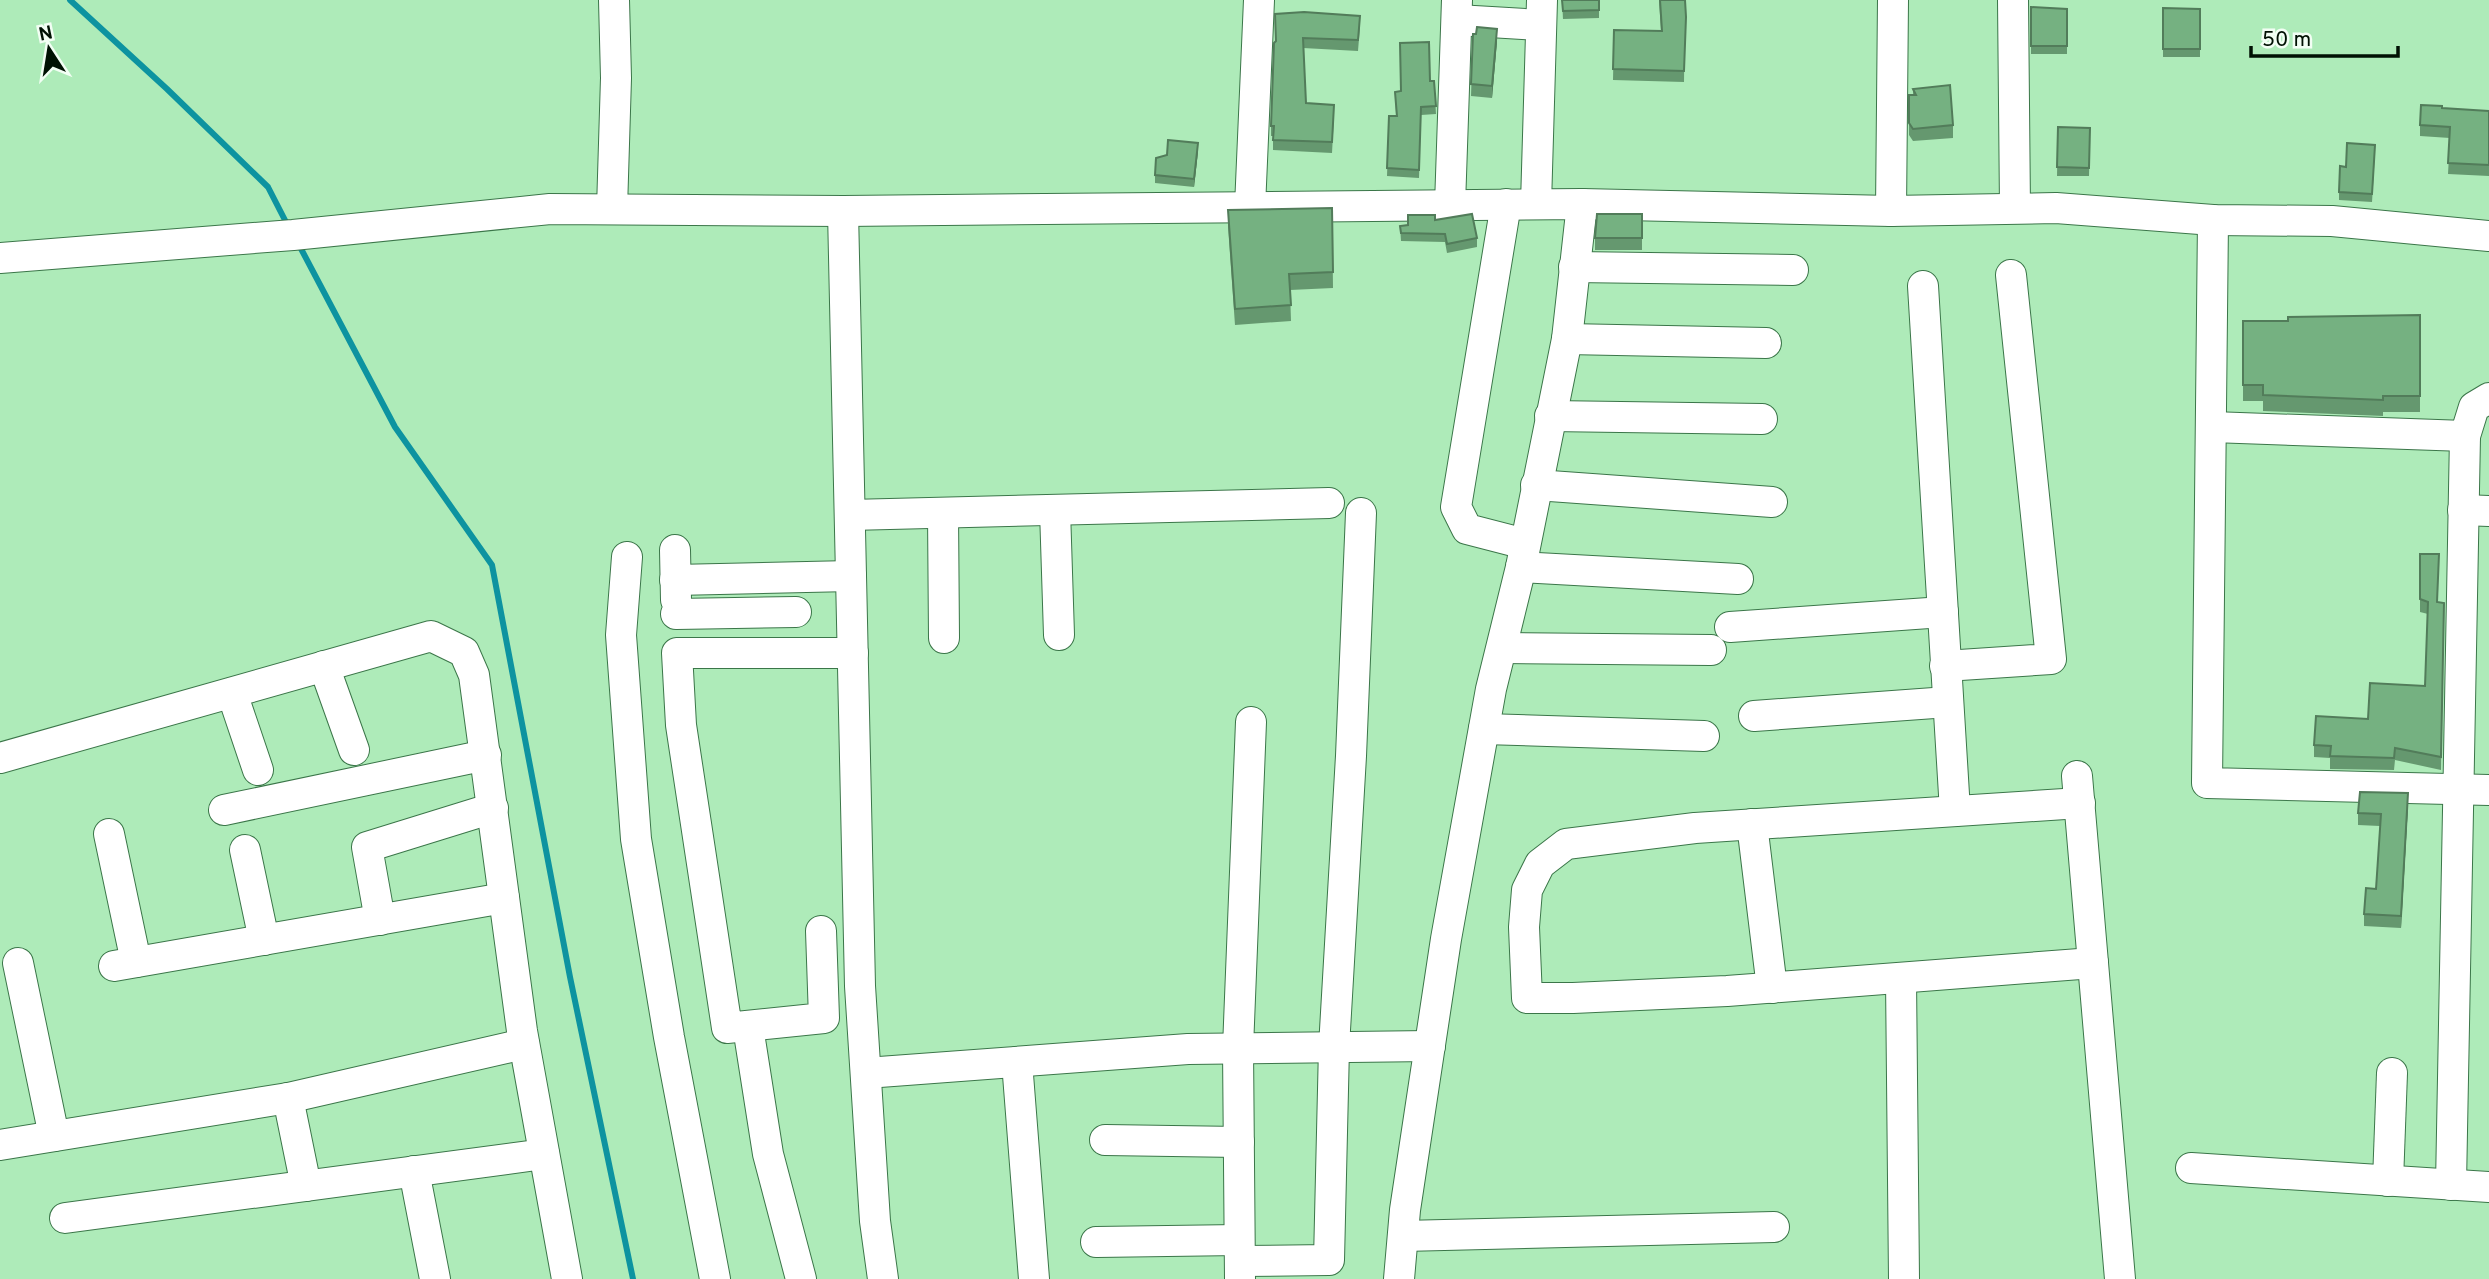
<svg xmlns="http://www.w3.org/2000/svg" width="2489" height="1279" viewBox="0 0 2489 1279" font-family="Overpass,sans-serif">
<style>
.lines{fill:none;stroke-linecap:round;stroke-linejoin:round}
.stream{stroke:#0d93a0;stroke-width:6}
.minor-casing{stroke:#3b7649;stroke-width:32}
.minor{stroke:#fff;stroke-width:30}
.wall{fill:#65986f}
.shaded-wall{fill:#527c5a}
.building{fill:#75b181;stroke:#527c5a;stroke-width:2}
</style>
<rect width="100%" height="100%" fill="#aeebb9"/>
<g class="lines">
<g class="stream">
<polyline points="70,0 167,89 268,187 289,228"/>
<polyline points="298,243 395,427 492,565 570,977 633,1279"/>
</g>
<defs>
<g id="minor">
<polyline points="2013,0 2015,208"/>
<polyline points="1457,20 1541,25"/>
<polyline points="1506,204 1456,507 1467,529 1525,544"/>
<polyline points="1536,204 1542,0"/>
<polyline points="1450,205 1457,0"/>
<polyline points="1250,207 1259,0"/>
<polyline points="612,209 616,78 614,0"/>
<polyline points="843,211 860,986 875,1221 883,1279"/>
<polyline points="1891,211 1893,0"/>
<polyline points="2213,220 2207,783 2489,790"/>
<polyline points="0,258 293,235 550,209 843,211 1582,204 1891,211 2056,208 2213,220 2332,221 2489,236"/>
<polyline points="1574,267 1793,270"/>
<polyline points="1923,286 1955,811"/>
<polyline points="1567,339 1766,343"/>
<polyline points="1550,416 1762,419"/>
<polyline points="2212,427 2465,436 2451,1185"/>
<polyline points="2465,436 2474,407 2489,398"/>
<polyline points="1536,485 1772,502"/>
<polyline points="1055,510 1059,635"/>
<polyline points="2463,510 2489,511"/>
<polyline points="943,513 944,638"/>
<polyline points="850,515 1329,503"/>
<polyline points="675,550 676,600"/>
<polyline points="627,557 621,635 636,839 669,1037 715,1279"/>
<polyline points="1521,567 1738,579"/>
<polyline points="675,580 851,576"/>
<polyline points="676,614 796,612"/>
<polyline points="1730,627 1943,612"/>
<polyline points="1502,648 1711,650"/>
<polyline points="324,666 354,750"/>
<polyline points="1945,666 2051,659 2011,275"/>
<polyline points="232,693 258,770"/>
<polyline points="1754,716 1948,702"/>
<polyline points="1484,729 1704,736"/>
<polyline points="0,758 431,636 464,652 474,675 522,1031 567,1279"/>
<polyline points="2077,776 2120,1279"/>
<polyline points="2080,803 1695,828 1566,844 1540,864 1527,890 1524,927 1527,998 1573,998 1727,991 2093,963"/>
<polyline points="224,810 486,755"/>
<polyline points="1752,824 1772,988"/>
<polyline points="109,834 136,962"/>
<polyline points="245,850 264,940"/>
<polyline points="380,920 367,847 493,808"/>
<polyline points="821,931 824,1018 727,1028 681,725 677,653 853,653"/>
<polyline points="18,963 54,1136"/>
<polyline points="114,966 504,898"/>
<polyline points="1901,978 1904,1279"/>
<polyline points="748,1027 768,1154 801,1279"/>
<polyline points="1017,1062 1034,1279"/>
<polyline points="866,1073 1188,1049 1430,1046"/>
<polyline points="288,1098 306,1186"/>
<polyline points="1105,1140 1239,1142"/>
<polyline points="0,1145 288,1098 524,1044"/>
<polyline points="2191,1168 2489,1187"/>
<polyline points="414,1171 435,1279"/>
<polyline points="2388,1181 2392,1073"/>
<polyline points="65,1218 544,1154"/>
<polyline points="1403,1236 1774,1227"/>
<polyline points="1096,1242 1239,1240"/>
<polyline points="1240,1261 1329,1260 1334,1047 1351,756 1361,513"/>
<polyline points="1240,1279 1238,1048 1251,722"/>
<polyline points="1399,1279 1405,1210 1446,939 1491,689 1521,567 1567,339 1582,204"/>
</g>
</defs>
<use href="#minor" class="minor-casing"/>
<use href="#minor" class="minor"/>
</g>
<g class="wall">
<polygon points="1562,0 1599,0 1599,18 1563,19"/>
<polygon points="1659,0 1685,0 1684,82 1613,80 1614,30 1661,31"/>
<polygon points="2031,7 2067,9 2067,54 2031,54"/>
<polygon points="2163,8 2200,9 2200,57 2163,57"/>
<polygon points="1360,26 1358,51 1303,48 1306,103 1334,116 1332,153 1273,150 1273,136 1271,136 1271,126 1274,43"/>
<polygon points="1473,34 1497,41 1492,98 1471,96"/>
<polygon points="1430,81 1434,81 1436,114 1421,115 1419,178 1387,176 1389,116 1396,116 1395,92 1401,91"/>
<polygon points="1913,89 1953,125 1953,138 1913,141 1909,135 1909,95 1913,95"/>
<polygon points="2442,108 2489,111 2489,176 2448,174 2450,138 2420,136 2420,125"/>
<polygon points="2058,127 2090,128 2089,176 2057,176"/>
<polygon points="1198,151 1194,187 1155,183 1155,175"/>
<polygon points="2375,153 2372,202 2339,200 2339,192 2346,167"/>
<polygon points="1332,208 1333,288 1290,290 1291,321 1235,325 1228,226 1228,210"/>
<polygon points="1642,214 1642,250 1595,250 1595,238"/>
<polygon points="1435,220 1477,238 1477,247 1447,253 1445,242 1401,241 1400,226"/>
<polygon points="2420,315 2420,412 2383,412 2383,416 2263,411 2263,401 2243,401 2243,321 2288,321"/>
<polygon points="2420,554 2438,602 2444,603 2441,770 2395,760 2394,770 2330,769 2330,758 2314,757 2314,745 2368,719 2425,686 2428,614 2420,612"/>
<polygon points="2408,806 2401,928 2364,926 2364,914 2376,889 2380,826 2358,825 2358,813"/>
</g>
<g class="shaded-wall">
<polygon points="1497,29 1497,41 1492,98 1492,86"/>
<polygon points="1198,143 1198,151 1194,187 1194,179"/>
<polygon points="2408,793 2408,806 2401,928 2401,916"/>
</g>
<g class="building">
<polygon points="1562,0 1599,0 1599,10 1563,11"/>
<polygon points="1660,0 1685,0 1686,17 1684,71 1613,69 1614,30 1662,31"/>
<polygon points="2031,7 2067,9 2067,46 2031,46"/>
<polygon points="2163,8 2200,9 2200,49 2163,49"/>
<polygon points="1304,12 1360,16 1358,40 1303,38 1306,103 1334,105 1332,142 1273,140 1274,126 1271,126 1274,43 1276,41 1275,14"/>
<polygon points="1477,27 1497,29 1492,86 1471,84 1473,34 1476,34"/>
<polygon points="1429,42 1430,81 1434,81 1436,106 1421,107 1419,170 1387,168 1389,116 1397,116 1395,92 1401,91 1400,43"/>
<polygon points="1950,85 1953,125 1913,129 1909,123 1909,95 1916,95 1913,89"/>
<polygon points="2421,105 2442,106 2442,108 2489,111 2489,165 2448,163 2450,127 2420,125"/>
<polygon points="2058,127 2090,128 2089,168 2057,167"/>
<polygon points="1168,140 1198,143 1194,179 1155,175 1156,158 1167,155"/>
<polygon points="2347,143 2375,145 2372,194 2339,192 2340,166 2346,167"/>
<polygon points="1332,208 1333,272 1289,274 1291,305 1235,309 1228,210"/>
<polygon points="1472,214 1477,238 1447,244 1445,234 1401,233 1400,226 1408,225 1408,215 1435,215 1435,220"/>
<polygon points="1597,214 1642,214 1642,238 1595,238"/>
<polygon points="2420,315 2420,396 2383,396 2383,400 2263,395 2263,385 2243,385 2243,321 2288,321 2288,317"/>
<polygon points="2420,554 2439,554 2437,602 2444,603 2441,757 2395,748 2394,758 2330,756 2331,746 2314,745 2316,716 2368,719 2370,683 2425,686 2428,602 2420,599"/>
<polygon points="2360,792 2408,793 2401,916 2364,914 2366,888 2376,889 2381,814 2358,813"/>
</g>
<g transform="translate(49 49) rotate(348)" stroke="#f2fef4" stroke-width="5" paint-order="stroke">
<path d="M0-5L12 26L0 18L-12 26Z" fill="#001103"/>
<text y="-10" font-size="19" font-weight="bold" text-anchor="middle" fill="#001103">N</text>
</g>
<path d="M2251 46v10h147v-10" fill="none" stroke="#001103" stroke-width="3.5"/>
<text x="2262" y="46" font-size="21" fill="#001103" stroke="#f2fef4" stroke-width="5" paint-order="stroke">50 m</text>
</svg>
